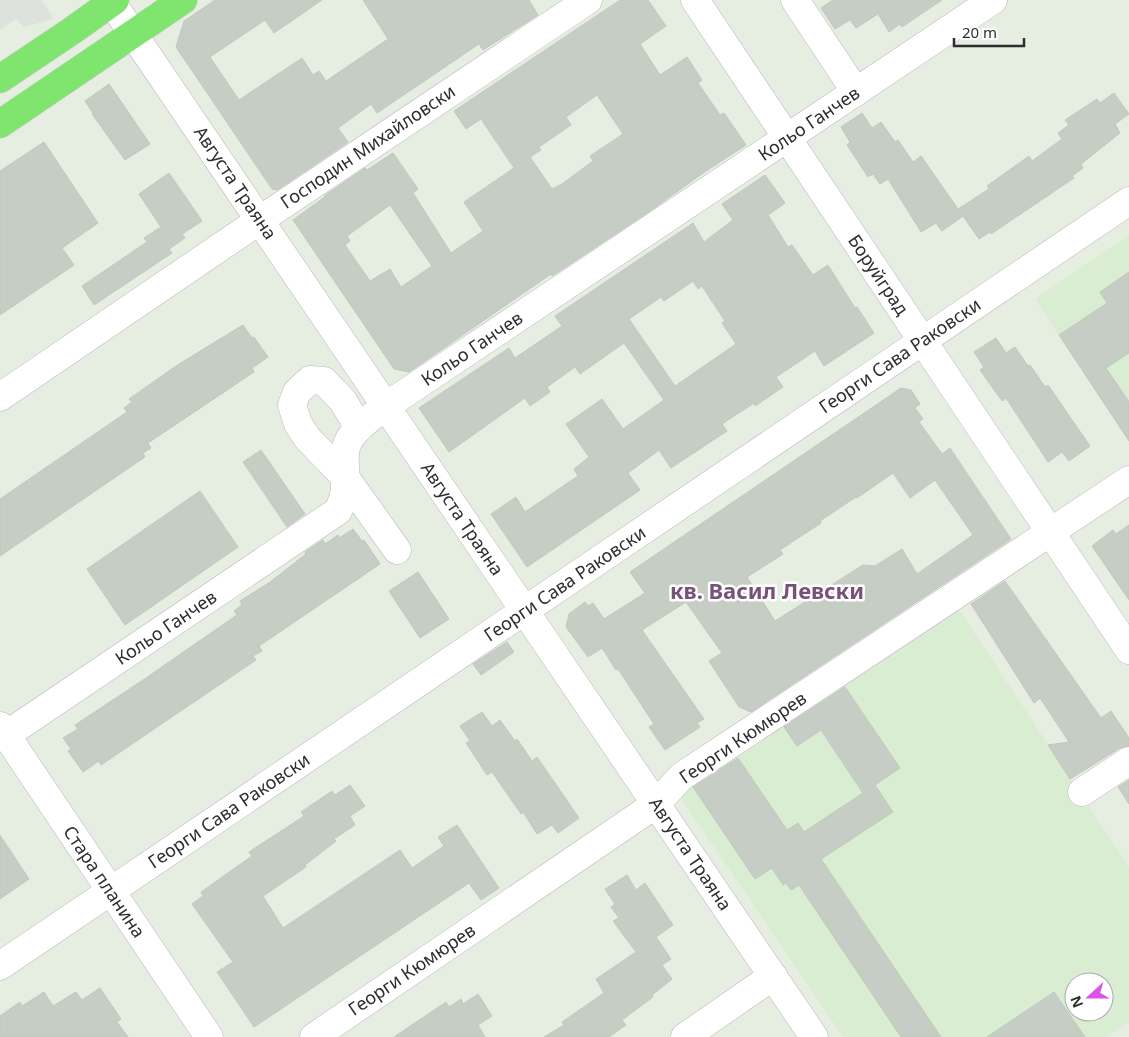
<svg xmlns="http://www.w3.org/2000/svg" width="1129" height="1037" viewBox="0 0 1129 1037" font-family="'Noto Sans',sans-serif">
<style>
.education{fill:#d9edd3;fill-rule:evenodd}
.plaza{fill:#dee2dc}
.building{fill:#c6cdc4;stroke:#bfc9bb;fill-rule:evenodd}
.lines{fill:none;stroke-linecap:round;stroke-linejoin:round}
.minor-casing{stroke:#bfb5c0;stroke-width:29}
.major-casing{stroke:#cdcdcd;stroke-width:29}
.minor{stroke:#fff;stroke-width:28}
.major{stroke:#7fe56f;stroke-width:28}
.labels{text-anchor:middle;stroke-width:5;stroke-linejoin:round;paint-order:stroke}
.street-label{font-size:18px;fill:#2e2e2e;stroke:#fff}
.district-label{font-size:22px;font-weight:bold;fill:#78517b;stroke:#fff}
</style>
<rect width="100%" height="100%" fill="#e6eee2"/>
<g class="education">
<polygon points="1129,235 1129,402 1089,380 1035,299"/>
<path d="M956,605L1129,867V1022L1107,1037H843L676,791ZM1074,982H1104V1012H1074Z"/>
</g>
<polygon class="plaza" points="0,0 42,0 54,19 24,27 16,19 0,30"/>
<g class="building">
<polygon points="215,0 322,0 274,33 265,20 210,57 239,100 302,58 313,75 319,71 326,81 388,39 363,0 529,0 538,15 483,50 479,44 377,113 371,104 338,128 348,142 277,190 272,189 176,47 184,21"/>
<path d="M620,0H648L666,26L640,44L660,75L687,57L702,80L698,83L720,115L724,113L746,145L703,173L650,211L552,276L551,274L409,372L394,369L293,220L326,196H324L365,168L367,170L393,153L418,189L413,193L451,253L483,231L464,202L514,168L481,119L466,129L454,111ZM597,95L623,134L590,156L593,161L562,184L552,189L530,157L541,150L539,147L571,125L566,117ZM390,205L432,266L401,287L390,269L370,281L345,245L350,241L347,236Z"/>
<polygon points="833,0 942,0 902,27 900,24 889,32 878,14 856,28 850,20 835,29 821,8"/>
<polygon points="109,84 150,144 125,160 92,114 93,113 85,101"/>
<polygon points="1114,93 1129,114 1115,124 1120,133 1081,164 1083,168 1072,176 1074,178 991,234 990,232 979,239 963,216 942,231 936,223 921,232 888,179 880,184 873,174 868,177 847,145 850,142 841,127 862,113 872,128 881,122 895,142 898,140 913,162 921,156 958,209 989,189 987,186 1029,156 1032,161 1062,139 1058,133 1069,125 1065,120 1097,99 1100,103"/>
<polygon points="44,142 98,223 62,248 74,265 0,315 0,171"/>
<polygon points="169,173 202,221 182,234 185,238 169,249 172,253 94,305 82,286 147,242 144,238 161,227 139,194"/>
<path d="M765,175L785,203L768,215L788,247L792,245L813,275L828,265L855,308L857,307L874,333L824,366L815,351L776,377L783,387L755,406L754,403L722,424L727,431L671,468L659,450L628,473L640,490L527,567L491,514L516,497L525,512L578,476L574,469L589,457L566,424L602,399L623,429L664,400L624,343L580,374L575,367L547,387L550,392L530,406L525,398L449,452L419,408L509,348L515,358L562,326L555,316L693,223L704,242L733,220L722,204ZM693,281L698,289L702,286L725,321L722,323L736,344L675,386L629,319L661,297L664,301Z"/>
<polygon points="1129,272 1129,353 1106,368 1129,402 1129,441 1059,335 1107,303 1100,292"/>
<polygon points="243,325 252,338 254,337 268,357 252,368 254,372 148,443 151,448 143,453 145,457 0,556 0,499 127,412 124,408 132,402 129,399 179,364"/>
<polygon points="996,338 1006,353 1015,347 1028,366 1030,365 1045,387 1048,385 1090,446 1069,461 1062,452 1048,462 1006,398 1002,401 980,370 984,367 974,352"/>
<path d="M901,388L911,390L920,404L915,408L923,419L919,422L942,454L950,448L1011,539L751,712L739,707L709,661L722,653L686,602L642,630L704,719L697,723L700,727L665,750L649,727L654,724L618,669L616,670L602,648L588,657L566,627L569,614L585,602L588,606L593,603L604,619L645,593L630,572ZM893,473L910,498L935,480L973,535L917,574L902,549L875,566L863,565L775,621L747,577L783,554L780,550L821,523L820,521L856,497L857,498Z"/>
<polygon points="261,450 305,514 287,527 243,462"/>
<polygon points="200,491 238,547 125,625 87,569"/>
<polygon points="1129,525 1129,600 1092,546 1113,530 1116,534"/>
<polygon points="353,529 362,541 364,540 380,564 259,646 262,651 253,656 256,660 101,765 99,761 83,772 68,751 71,749 63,738 78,729 75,725 143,680 237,615 234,611 242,605 240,601 270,582 306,554 305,552 323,540 325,544 338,535 339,538"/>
<polygon points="418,572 449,619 420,638 389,591"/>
<polygon points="1005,581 1101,718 1111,711 1129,738 1129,746 1120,748 1070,779 1048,745 1069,742 1040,698 1034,703 971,604"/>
<polygon points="507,642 514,652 481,675 473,664"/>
<polygon points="845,687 900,768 875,785 893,812 821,859 941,1037 901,1037 799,885 791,890 786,883 783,885 772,868 755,879 693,787 738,758 787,830 798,823 804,832 863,793 821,730 797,746 784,727"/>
<polygon points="482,712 492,726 500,720 515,741 517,739 532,761 537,757 579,818 558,833 552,825 537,834 523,812 521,814 492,772 487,775 466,743 470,741 460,726"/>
<polygon points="1129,780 1129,804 1118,787"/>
<polygon points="350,785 365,806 350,816 355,825 334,839 336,841 305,865 306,867 263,896 283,928 400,850 412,868 444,846 438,837 457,825 499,888 481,900 469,883 254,1027 217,972 233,962 192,904 203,896 201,892 252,856 249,852 304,816 301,812 332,791 335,795"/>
<polygon points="0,835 29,879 0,899"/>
<polygon points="627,875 636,890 645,883 673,925 656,937 671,959 662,965 672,979 652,995 653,997 622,1020 626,1025 609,1037 544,1037 564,1025 562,1022 604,993 596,979 636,952 613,921 619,918 611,907 615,904 605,889"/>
<polygon points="100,988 121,1019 117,1022 128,1037 0,1037 0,1016 20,1002 22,1006 44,992 53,1006 76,992 82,1000"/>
<polygon points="1054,992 1085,1037 987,1037"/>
<polygon points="478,994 492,1016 478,1025 485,1037 394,1037 446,1002 449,1007 461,999 463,1004"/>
</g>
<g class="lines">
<defs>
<g id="minor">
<polyline points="110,0 814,1037"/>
<polyline points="695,0 1129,650"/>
<polyline points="795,0 856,92"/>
<polyline points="0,397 260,220 588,0"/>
<polyline points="359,428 343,401 324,381 310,380 297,392 292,405 298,424 308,439 345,477 397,550"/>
<polyline points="0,726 209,1037"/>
<path d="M6,735L338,511C342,503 345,495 345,486C347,470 341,455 349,440C357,426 373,416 386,406L993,0"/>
<polyline points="1082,792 1129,761"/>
<polyline points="0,966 1129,201"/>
<polyline points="314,1037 656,804 682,776 1129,480"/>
<polyline points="685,1037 773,976"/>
</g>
<g id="major">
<polyline points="0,79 73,30 115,0"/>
<polyline points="0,124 183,0"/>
</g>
</defs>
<use href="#minor" class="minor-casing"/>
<use href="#major" class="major-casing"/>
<use href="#minor" class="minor"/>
<use href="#major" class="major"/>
</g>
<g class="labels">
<g class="street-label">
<text transform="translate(809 124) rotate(-34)" y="6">Кольо Ганчев</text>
<text transform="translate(368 147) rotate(-34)" y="6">Господин Михайловски</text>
<text transform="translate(235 183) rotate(56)" y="6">Августа Траяна</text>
<text transform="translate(878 275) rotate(56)" y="6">Боруйград</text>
<text transform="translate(472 349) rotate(-34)" y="6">Кольо Ганчев</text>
<text transform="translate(900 356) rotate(-34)" y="6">Георги Сава Раковски</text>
<text transform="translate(462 519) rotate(56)" y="6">Августа Траяна</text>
<text transform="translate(565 584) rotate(-34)" y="6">Георги Сава Раковски</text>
<text transform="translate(166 628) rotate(-34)" y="6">Кольо Ганчев</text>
<text transform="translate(743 738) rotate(-34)" y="6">Георги Кюмюрев</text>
<text transform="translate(229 811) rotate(-34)" y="6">Георги Сава Раковски</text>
<text transform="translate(690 854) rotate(56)" y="6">Августа Траяна</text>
<text transform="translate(104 882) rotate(56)" y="6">Стара планина</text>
<text transform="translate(412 970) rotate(-34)" y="6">Георги Кюмюрев</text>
</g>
<g class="district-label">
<text x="767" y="599">кв. Васил Левски</text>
</g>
</g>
<g transform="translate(1089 997) rotate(249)"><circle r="24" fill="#ffffff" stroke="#ababab"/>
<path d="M0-4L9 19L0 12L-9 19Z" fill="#dd52ea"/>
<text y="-8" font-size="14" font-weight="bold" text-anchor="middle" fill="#2e2e2e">N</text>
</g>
<path d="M954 38v8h70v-8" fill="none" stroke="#2e2e2e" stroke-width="2.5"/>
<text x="962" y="38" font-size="15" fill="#2e2e2e" stroke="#ffffff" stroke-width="4" paint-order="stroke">20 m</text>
</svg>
